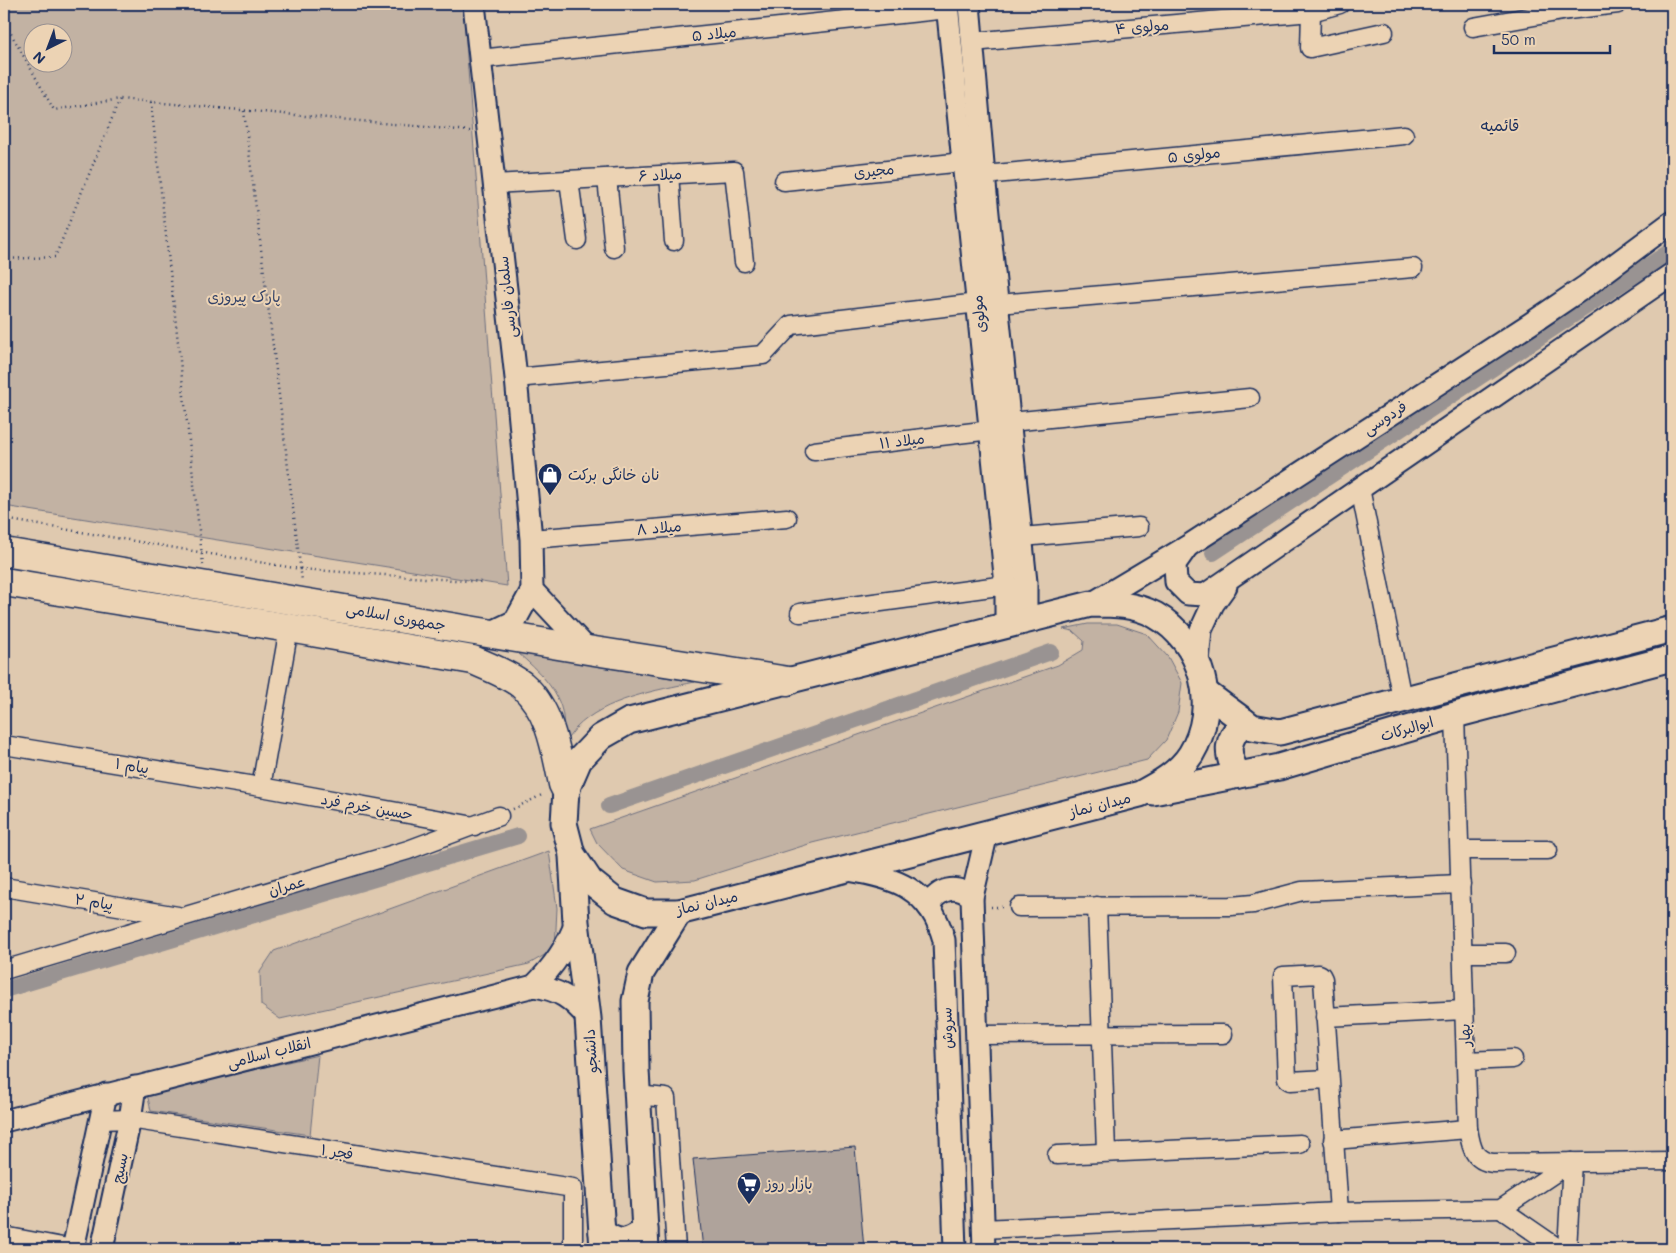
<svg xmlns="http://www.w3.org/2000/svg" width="1676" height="1253" viewBox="0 0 1676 1253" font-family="Mali,'Playpen Sans Arabic',sans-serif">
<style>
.green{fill:#c2b2a3;stroke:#6e7080;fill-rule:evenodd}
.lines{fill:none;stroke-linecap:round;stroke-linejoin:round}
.canal{stroke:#999392;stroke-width:16}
.building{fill:#afa39b;stroke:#1b2f5e}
.minor-casing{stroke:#1b2f5e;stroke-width:21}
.tertiary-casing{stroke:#1b2f5e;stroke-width:25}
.secondary-casing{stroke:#1b2f5e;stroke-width:29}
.primary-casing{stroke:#1b2f5e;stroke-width:31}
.path{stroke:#1b2f5e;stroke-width:2.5;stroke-dasharray:1 4;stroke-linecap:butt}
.minor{stroke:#ecd3b4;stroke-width:18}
.tertiary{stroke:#ecd3b4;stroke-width:21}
.secondary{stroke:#ecd3b4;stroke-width:25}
.primary{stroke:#ecd3b4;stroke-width:28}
.labels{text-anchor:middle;stroke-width:4;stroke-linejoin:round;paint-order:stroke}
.street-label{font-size:15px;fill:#1b2f5e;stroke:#ecd3b4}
.park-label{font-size:15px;fill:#344368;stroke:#ecd3b4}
.poi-label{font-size:15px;fill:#1b2f5e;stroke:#ecd3b4;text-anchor:start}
.neighbourhood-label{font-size:16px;fill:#1b2f5e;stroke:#ecd3b4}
</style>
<rect width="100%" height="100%" fill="#dfc9af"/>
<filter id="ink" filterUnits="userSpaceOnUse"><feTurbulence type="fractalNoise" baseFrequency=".02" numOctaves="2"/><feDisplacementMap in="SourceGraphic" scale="10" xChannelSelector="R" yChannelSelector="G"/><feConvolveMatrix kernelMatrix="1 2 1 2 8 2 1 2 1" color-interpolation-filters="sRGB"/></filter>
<g filter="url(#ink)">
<g class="green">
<path d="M4,4H463L507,586L4,506ZM32,32H62V62H32Z"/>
<polygon points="1088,624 1117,624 1147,634 1168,657 1182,683 1178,712 1166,740 1147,760 812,843 695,880 657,882 623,870 597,843 590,829 1058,665 1083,650 1084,641 1073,631 1063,629"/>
<path d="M518,653L695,682C657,690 604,699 576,728C572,733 568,738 564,743C564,734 564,725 563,716C559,689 537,670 518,653Z"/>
<polygon points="549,851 557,908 555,949 529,964 280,1019 261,1005 260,972 274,951"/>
<polygon points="318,1055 310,1135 151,1111 147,1094"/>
</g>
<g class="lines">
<g class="canal">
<polyline points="1213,553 1672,250"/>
<polyline points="609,806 1051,652"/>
<polyline points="4,990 518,836"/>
</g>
</g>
<polygon class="building" points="855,1147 864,1249 703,1249 693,1159"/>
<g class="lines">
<defs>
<g id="minor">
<polyline points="1568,10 1618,4"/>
<polyline points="1311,12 1310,48 1384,32"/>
<polyline points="1473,27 1568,10 1568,4"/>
<polyline points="972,42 1311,12 1340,4"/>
<polyline points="480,59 948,9"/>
<polyline points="669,174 674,241"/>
<polyline points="984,175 1404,135"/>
<polyline points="607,178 614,248"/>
<polyline points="569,180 577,240"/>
<polyline points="784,181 963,162"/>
<polyline points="494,184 734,171 744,262"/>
<polyline points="998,304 1413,268"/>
<polyline points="516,378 763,355 791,325 978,303"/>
<polyline points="1010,422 1250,398"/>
<polyline points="814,451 991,430"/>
<polyline points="1360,488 1402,699"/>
<polyline points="1022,537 1139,527"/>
<polyline points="531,539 787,518"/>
<polyline points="800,613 1006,585"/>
<path d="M1455,715L1468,1129C1471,1146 1473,1161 1493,1163L1672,1161"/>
<polyline points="4,745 261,787 474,826"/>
<polyline points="261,787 289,628"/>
<polyline points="1460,850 1548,850"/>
<polyline points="4,887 178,916"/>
<polyline points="1097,906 1106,1151"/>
<polyline points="1019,907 1231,906 1253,904 1302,891 1461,884"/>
<polyline points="1463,953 1506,953"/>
<polyline points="4,970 408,850 499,816"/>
<polyline points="1325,1017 1464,1010"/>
<polyline points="977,1035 1223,1034"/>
<polyline points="1466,1061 1513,1059"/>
<polyline points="1328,1079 1290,1081 1287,1079 1283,976 1319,974 1321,975 1323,979 1339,1212"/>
<polyline points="637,1095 666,1098 676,1249"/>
<polyline points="101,1120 130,1119 573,1188 573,1249"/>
<polyline points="1333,1140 1468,1129"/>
<polyline points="1057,1155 1300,1144"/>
<polyline points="1501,1209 1559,1249"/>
<polyline points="983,1229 1339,1212 1501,1209 1571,1162"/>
<polyline points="4,1236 73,1249"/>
<polyline points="1567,1249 1572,1162"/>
</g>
<g id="tertiary">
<polyline points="474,4 516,378 531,539 532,590"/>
<polyline points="947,4 1006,585 1006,625"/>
<polyline points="969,4 984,175 1026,582 1026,620"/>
<polyline points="1187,547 1175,564 1176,582 1188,594 1205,595 1672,274"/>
<polyline points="532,590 588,650"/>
<polyline points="1091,604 1188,546 1530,324 1586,286 1672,222"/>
<polyline points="490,633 515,621 532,590"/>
<polyline points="1198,661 1201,630 1213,604 1226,586"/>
<path d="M848,870C896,878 930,888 944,940L955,1249"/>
<path d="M928,906C939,888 956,884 972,897"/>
<path d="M534,986C553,967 567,948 576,922"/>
<path d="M4,1121L534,986C560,990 571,998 588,1018"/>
<polyline points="73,1249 106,1094"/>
<polyline points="102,1249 130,1119 135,1087"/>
<polyline points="984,1249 972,897 987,833"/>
</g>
<g id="secondary">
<path d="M1091,604C1113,604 1135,604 1155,615C1203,642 1220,706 1191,754C1179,773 1159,784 1140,794L679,912H646L615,901L590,881L572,854L564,823L566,790L579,760L601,737L629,721Z"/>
<polyline points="1206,693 1252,727 1280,732 1672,629"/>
<path d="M1238,775C1225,753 1226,740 1244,721"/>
<polyline points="1153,792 1279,767 1455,715 1672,658"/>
<polyline points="572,856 576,922 588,1018 603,1249"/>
<path d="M602,1232C618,1245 629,1244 645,1230"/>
<polyline points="646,1249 636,1070 635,1001 641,973 679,912"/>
</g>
<g id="primary">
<polyline points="4,552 588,650 788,681"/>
<path d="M4,582L289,628L473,660C489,667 508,674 522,685C550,709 556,750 563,784L566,790"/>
</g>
</defs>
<use href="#minor" class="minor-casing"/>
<use href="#tertiary" class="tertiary-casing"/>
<use href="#secondary" class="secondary-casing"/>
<use href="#primary" class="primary-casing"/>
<g class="path">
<polyline points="4,33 9,30 54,110 120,99 470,131"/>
<polyline points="151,102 203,565"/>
<polyline points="244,111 302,581"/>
<polyline points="4,259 55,257 120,99"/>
<polyline points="4,519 300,569 482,582"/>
<polyline points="513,809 544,794"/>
<polyline points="991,907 1003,907"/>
</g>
<use href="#minor" class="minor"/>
<use href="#tertiary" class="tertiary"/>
<use href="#secondary" class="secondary"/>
<use href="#primary" class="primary"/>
</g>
</g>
<defs>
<symbol id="shop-pin" viewBox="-11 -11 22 30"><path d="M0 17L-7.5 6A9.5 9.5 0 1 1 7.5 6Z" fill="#1b2f5e" stroke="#ecd3b4"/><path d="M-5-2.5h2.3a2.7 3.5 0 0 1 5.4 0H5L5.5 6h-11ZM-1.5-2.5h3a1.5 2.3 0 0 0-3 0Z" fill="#fff"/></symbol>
<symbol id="supermarket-pin" viewBox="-11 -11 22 30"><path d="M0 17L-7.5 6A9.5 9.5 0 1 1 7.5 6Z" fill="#1b2f5e" stroke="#ecd3b4"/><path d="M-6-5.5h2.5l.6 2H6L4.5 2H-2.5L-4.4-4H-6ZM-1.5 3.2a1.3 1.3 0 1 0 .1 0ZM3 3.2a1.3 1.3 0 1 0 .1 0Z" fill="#fff"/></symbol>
</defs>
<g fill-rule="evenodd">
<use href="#shop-pin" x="536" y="461" width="28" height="38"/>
<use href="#supermarket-pin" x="735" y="1170" width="28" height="38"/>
</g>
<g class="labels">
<g class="street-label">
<text transform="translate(1142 27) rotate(-5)" y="5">مولوی ۴</text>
<text transform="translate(714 34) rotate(-6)" y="5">میلاد ۵</text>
<text transform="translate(1194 155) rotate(-6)" y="5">مولوی ۵</text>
<text transform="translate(874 171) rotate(-6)" y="5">مجیری</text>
<text transform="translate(660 175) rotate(-3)" y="5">میلاد ۶</text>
<text transform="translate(507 297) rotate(-96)" y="5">سلمان فارسی</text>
<text transform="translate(979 314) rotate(-96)" y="5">مولوی</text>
<text transform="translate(1385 418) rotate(-33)" y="5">فردوسی</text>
<text transform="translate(902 441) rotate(-7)" y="5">میلاد ۱۱</text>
<text transform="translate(659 528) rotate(-5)" y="5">میلاد ۸</text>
<text transform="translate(396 617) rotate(10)" y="5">جمهوری اسلامی</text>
<text transform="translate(1407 729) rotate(-16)" y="5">ابوالبرکات</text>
<text transform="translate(132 766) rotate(9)" y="5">پیام ۱</text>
<text transform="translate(1100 805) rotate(-14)" y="5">میدان نماز</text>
<text transform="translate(367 807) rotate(10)" y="5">حسین خرم فرد</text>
<text transform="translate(287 886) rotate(-16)" y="5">عمران</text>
<text transform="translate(94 902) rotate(9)" y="5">پیام ۲</text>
<text transform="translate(707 903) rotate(-13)" y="5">میدان نماز</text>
<text transform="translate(947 1028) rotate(-92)" y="5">سروش</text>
<text transform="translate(1465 1035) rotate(-92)" y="5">بهار</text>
<text transform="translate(591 1051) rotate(-94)" y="5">دانشجو</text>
<text transform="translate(269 1053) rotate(-14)" y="5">انقلاب اسلامی</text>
<text transform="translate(337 1152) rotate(9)" y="5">فجر ۱</text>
<text transform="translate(120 1168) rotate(-78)" y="5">بسیج</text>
</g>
<g class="park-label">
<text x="244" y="302">پارک پیروزی</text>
</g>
<g class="poi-label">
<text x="568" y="480">نان خانگی برکت</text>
<text x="766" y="1189">بازار روز</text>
</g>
<g class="neighbourhood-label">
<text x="1500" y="131">قائمیه</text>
</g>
</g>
<rect width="1676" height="1253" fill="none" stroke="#ecd3b4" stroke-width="20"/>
<rect x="10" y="10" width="1656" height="1233" fill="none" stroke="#1b2f5e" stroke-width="2" filter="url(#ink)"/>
<g transform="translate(48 48) rotate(222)"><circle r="24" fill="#ecd3b4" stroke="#989192"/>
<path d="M0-4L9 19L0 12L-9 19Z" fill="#1b2f5e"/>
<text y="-8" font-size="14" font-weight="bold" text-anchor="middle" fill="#1b2f5e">N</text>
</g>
<path d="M1494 45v8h116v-8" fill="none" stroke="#1b2f5e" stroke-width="2.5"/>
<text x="1501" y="45" font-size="15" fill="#1b2f5e" stroke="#ecd3b4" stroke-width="4" paint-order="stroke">50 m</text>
</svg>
